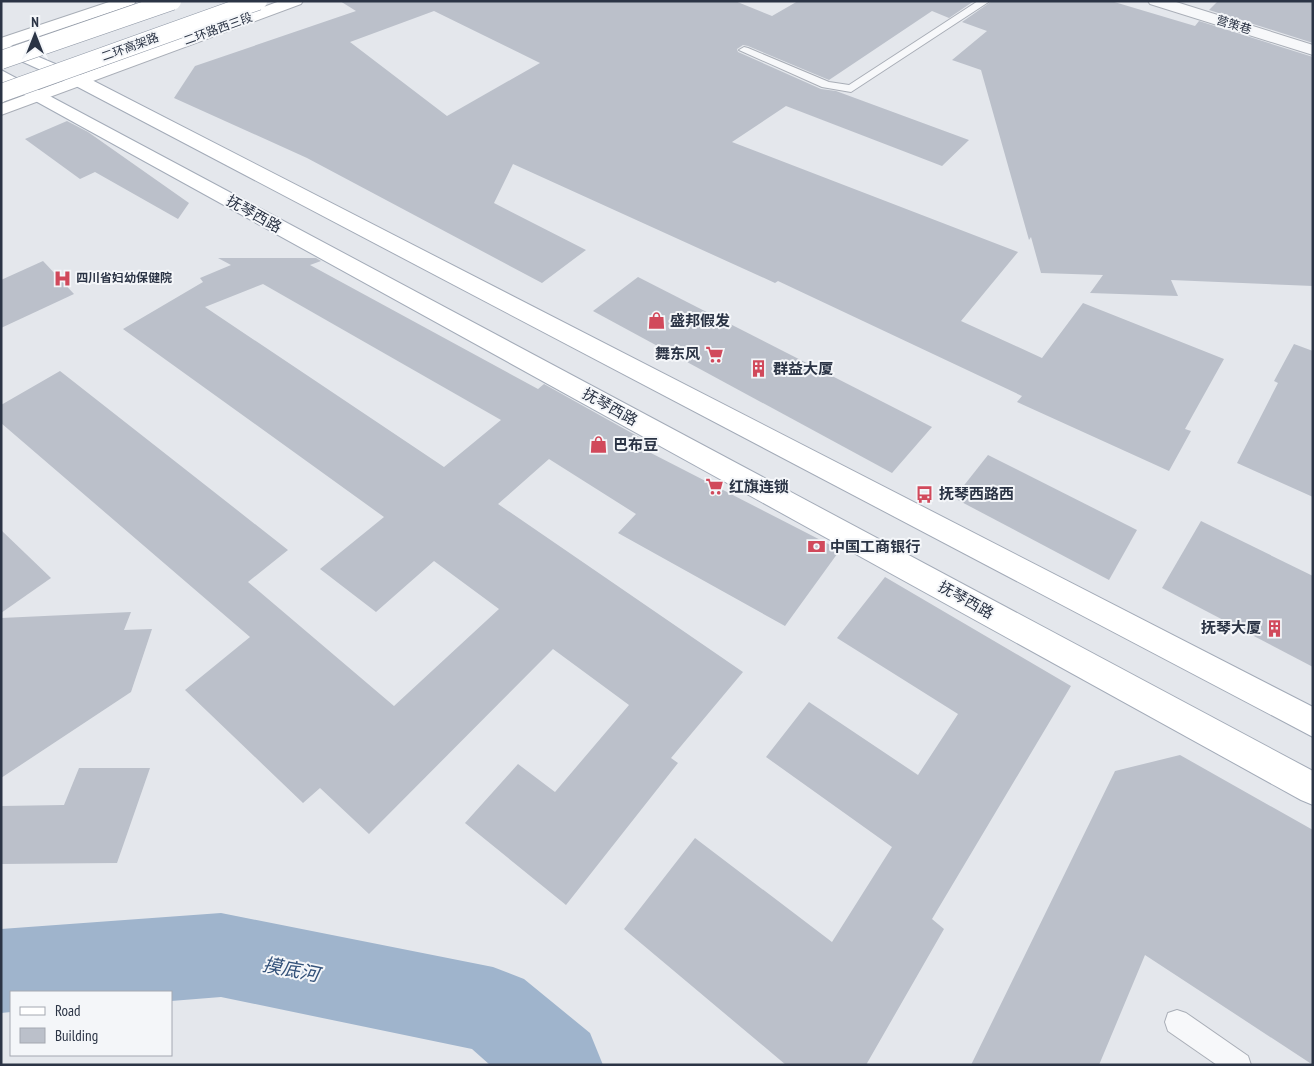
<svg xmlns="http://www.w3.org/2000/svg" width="1314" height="1066" viewBox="0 0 1314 1066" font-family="'PT Sans Narrow','Noto Sans SC',sans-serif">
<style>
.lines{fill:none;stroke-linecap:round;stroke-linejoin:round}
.river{fill:#9fb4cc;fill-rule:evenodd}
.building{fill:#bbc0ca;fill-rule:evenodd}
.lane-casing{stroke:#a9aeb7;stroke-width:2}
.street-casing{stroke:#a9aeb7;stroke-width:2}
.secondary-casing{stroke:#a9aeb7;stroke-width:2}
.primary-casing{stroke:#a3abb8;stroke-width:2}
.lane{fill:#f7f8fa;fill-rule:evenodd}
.street{fill:#f7f8fa;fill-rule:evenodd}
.secondary{fill:#fff;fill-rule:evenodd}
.primary{fill:#fff;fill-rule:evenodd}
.highway-bridge-casing{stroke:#8b94a3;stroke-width:19;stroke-linecap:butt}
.highway-bridge{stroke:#fff;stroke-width:18}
.labels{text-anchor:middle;stroke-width:4;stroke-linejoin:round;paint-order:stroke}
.far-street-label{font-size:12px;fill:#2b3445;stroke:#f4f6f9}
.far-poi-label{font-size:12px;font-weight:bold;fill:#2b3445;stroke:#f4f6f9;text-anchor:start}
.street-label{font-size:15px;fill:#2b3445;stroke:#f4f6f9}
.poi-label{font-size:15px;font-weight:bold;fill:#2b3445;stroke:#f4f6f9;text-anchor:start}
.near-water-label{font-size:19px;font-style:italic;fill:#34527a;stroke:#f4f6f9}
</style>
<rect width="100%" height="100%" fill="#e4e7ec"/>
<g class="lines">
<polygon class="river" points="221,913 493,967 524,979 590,1033 603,1065 490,1065 472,1049 221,997 171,1001 171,992 11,992 11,1012 1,1013 1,929"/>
</g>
<g class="building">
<path d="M340,1H735L772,16L798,1H974L949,18L932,11L829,80L748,46L743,45L737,49L738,52L821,89L836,91L969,140L942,166L786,106L732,142L1018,252L961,321L1042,358L1083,303L1224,359L1185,429L1191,431L1169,471L1017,402L1022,396L778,281L775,283L513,164L494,203L586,250L542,283L307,158L174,98L195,66L356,11ZM434,11L540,63L447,116L350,42Z"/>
<polygon points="992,1 1111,1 1195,26 1199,21 1313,57 1313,286 1171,280 1178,296 1090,293 1103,275 1041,273 1031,237 1029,240 981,70 952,60 987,31 962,22"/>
<polygon points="1218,1 1313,1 1313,43 1209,10"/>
<polygon points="67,121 88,132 189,203 178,219 95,172 80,179 25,139"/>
<path d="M218,258H316L321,261L310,265L538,389L544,384L655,446L649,452L840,550L785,626L618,533L636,514L549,459L498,504L743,672L671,758L678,763L566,905L465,823L518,764L555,792L629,705L553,649L369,834L320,788L303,803L185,690L250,637L1,423V405L60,371L288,550L248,582L394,706L499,609L434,561L376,612L320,569L384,517L123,329L203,282L200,278L231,265ZM263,284L501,420L444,467L205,307Z"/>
<polygon points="43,261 74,294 1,328 1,280"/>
<polygon points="638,277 932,427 892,473 593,311"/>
<polygon points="1294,344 1313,351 1313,497 1237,463 1278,383 1274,381"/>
<polygon points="988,455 1137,530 1109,580 954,498"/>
<polygon points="1201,521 1313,576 1313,667 1162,588"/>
<polygon points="1,530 51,578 1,613"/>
<polygon points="885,577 1071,686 932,919 944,929 866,1065 786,1065 624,929 695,838 832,942 892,847 766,757 809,702 918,775 958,714 837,638"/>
<polygon points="131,612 124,630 152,629 131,692 1,778 1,618"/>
<polygon points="1180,755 1313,830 1313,1065 1145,955 1099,1065 971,1065 1115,771"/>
<polygon points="79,768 150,768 117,863 1,864 1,806 64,805"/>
</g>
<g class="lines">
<defs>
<g id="lane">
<polygon points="978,1 990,1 851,92 822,87 739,50 744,47 748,48 829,82 849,85"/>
<polygon points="1177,1010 1186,1013 1248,1056 1251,1065 1217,1065 1168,1031 1165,1022 1168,1013"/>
</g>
<polygon id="street" points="1148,1 1173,1 1313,45 1313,55 1150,4"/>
<g id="secondary">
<polygon points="112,1 136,1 134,4 1,49 1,38"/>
<polygon points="280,1 303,1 301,4 1,115 1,104"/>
</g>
<g id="primary">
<polygon points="1,41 86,77 1313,707 1313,737 74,85 1,52"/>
<polygon points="1,70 1313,771 1313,805 1301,800 1,82"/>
</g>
</defs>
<use href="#lane" class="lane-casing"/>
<use href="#street" class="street-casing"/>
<use href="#secondary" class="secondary-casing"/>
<use href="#primary" class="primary-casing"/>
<use href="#lane" class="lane"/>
<use href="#street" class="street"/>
<use href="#secondary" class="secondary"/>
<use href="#primary" class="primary"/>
<defs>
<g id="highway-bridge">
<polyline points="1,60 172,1"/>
<polyline points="1,93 258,1"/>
</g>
</defs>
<use href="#highway-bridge" class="highway-bridge-casing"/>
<use href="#highway-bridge" class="highway-bridge"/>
</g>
<defs>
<symbol id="hospital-bare" viewBox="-9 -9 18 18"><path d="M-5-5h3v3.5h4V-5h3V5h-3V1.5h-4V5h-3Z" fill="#d1495b" stroke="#f4f6f9" stroke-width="2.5" paint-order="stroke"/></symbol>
<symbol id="shop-bare" viewBox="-9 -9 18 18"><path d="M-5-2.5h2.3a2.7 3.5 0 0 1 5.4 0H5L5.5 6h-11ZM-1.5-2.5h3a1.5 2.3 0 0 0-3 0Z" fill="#d1495b" stroke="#f4f6f9" stroke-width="2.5" paint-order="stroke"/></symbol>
<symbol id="supermarket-bare" viewBox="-9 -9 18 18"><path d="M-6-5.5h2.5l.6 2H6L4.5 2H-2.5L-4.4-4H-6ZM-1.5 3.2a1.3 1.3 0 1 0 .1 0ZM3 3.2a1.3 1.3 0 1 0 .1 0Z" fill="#d1495b" stroke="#f4f6f9" stroke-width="2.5" paint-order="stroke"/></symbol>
<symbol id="building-bare" viewBox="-9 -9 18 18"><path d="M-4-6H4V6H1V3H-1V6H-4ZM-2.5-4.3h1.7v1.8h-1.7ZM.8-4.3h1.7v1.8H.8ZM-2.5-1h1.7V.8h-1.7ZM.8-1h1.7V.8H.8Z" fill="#d1495b" stroke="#f4f6f9" stroke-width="2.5" paint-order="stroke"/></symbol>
<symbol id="bus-bare" viewBox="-9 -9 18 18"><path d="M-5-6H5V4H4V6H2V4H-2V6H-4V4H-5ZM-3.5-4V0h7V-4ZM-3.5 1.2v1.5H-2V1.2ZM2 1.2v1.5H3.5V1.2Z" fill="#d1495b" stroke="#f4f6f9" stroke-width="2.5" paint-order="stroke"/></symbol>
<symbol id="bank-bare" viewBox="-9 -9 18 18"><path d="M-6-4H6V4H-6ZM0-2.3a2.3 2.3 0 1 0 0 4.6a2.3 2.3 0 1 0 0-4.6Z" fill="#d1495b" stroke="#f4f6f9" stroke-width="2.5" paint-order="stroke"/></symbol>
</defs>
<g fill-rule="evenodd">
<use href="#hospital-bare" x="50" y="266" width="25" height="25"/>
<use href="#shop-bare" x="644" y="308" width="25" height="25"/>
<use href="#supermarket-bare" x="702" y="342" width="25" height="25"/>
<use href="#building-bare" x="746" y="356" width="25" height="25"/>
<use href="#shop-bare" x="586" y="432" width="25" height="25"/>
<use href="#supermarket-bare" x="702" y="474" width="25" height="25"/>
<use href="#bus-bare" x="912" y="482" width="25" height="25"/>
<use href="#bank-bare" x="804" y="534" width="25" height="25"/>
<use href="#building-bare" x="1262" y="616" width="25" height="25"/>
</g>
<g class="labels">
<g class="far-street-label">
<text transform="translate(1234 25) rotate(17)" y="4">营策巷</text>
<text transform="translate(218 29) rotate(-20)" y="4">二环路西三段</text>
<text transform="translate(130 47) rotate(-20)" y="4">二环高架路</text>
</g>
<g class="far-poi-label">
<text x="76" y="282">四川省妇幼保健院</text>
</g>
<g class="street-label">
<text transform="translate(254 214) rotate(29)" y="5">抚琴西路</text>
<text transform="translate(610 407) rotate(29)" y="5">抚琴西路</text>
<text transform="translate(966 600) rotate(29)" y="5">抚琴西路</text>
</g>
<g class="poi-label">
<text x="670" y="326">盛邦假发</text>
<text x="700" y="359" text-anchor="end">舞东风</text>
<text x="773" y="374">群益大厦</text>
<text x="613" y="450">巴布豆</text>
<text x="729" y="492">红旗连锁</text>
<text x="939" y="499">抚琴西路西</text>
<text x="830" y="552">中国工商银行</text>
<text x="1261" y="633" text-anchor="end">抚琴大厦</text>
</g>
<g class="near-water-label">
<text transform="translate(291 969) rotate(11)" y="7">摸底河</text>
</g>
</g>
<rect width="1314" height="1066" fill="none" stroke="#2b3445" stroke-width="5"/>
<rect x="10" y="991" width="162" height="65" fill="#f4f6f9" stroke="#a4a8b1"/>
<rect x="20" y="1007" width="25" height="8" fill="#ffffff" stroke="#a4a8b1"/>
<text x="55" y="1016" font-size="15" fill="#2b3445">Road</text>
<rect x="20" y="1028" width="25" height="15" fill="#bbc0ca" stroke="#a4a8b1"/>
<text x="55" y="1041" font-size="15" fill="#2b3445">Building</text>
<g transform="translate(35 35)" stroke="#f4f6f9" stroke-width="4" paint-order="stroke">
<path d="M0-4L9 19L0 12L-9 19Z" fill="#2b3445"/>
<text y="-8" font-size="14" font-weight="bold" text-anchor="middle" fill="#2b3445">N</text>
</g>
</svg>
